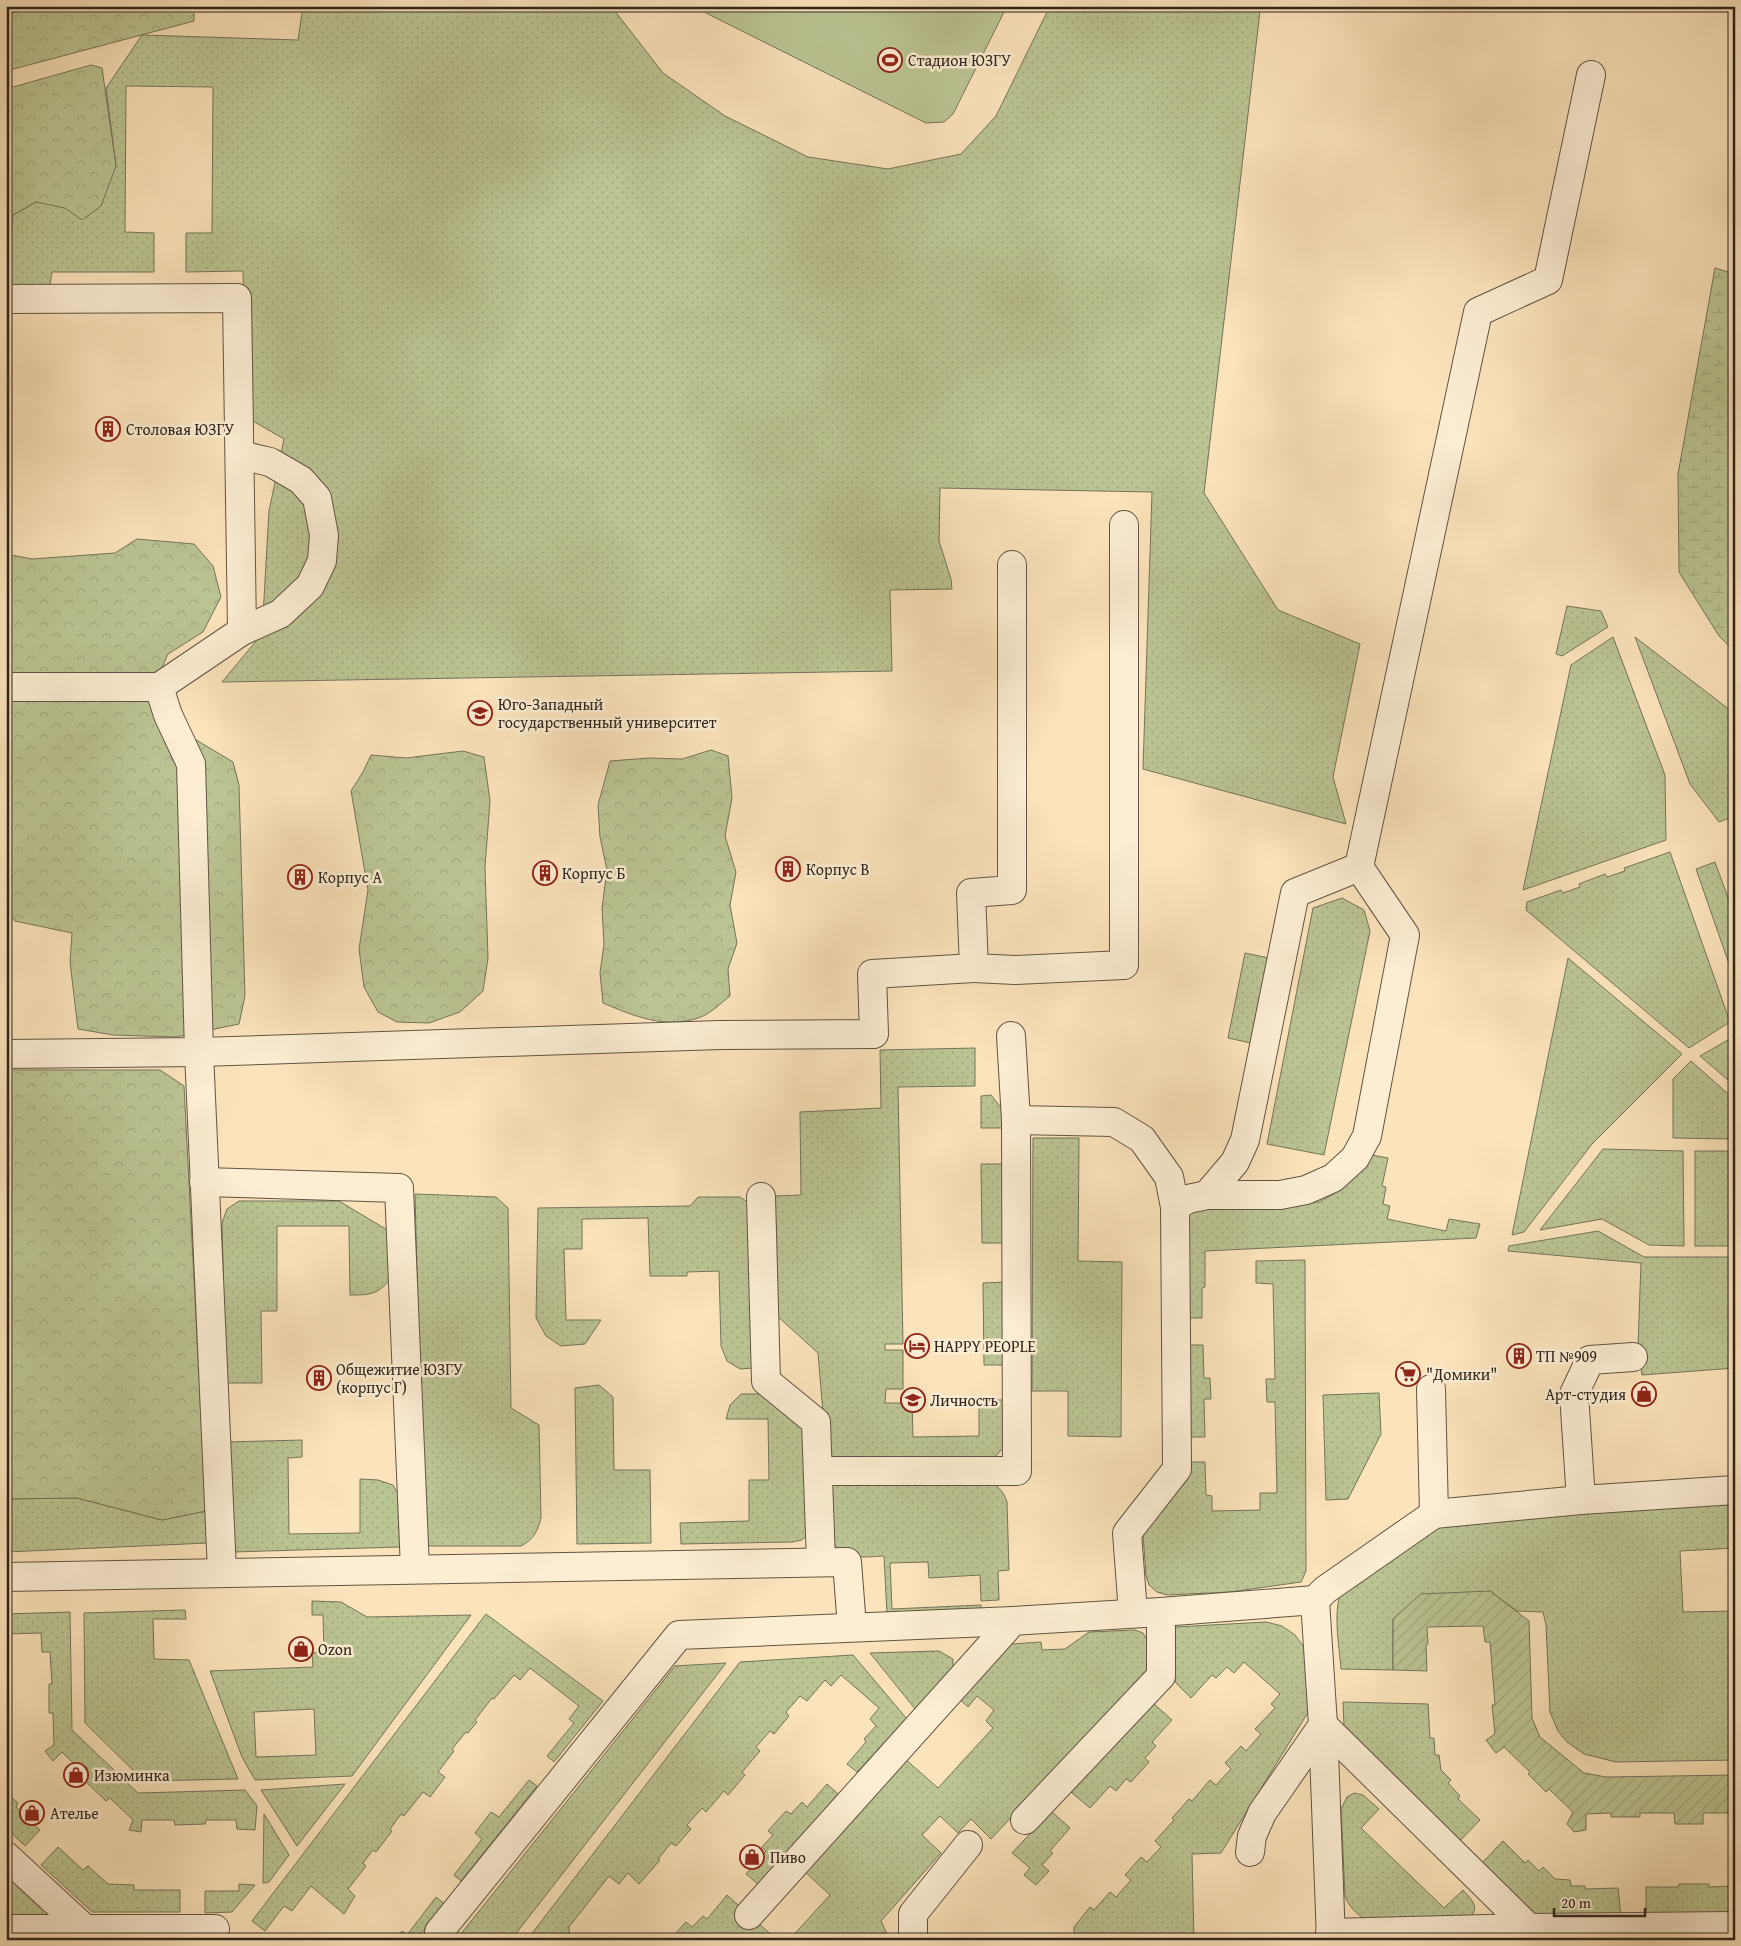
<svg xmlns="http://www.w3.org/2000/svg" width="1741" height="1946" viewBox="0 0 1741 1946" font-family="'Gentium Book Plus',serif">
<style>
.grass{fill:url(#grass-dots);stroke:#757458;fill-rule:evenodd}
.forest{fill:url(#forest-crowns);stroke:#757458}
.wetland{fill:url(#wetland-marsh);stroke:#757458}
.garden{fill:url(#garden-furrows);stroke:#757458}
.pitch{fill:#bbc493;stroke:#757458}
.lines{fill:none;stroke-linecap:round;stroke-linejoin:round}
.minor-casing{stroke:#625444;stroke-width:30}
.minor{stroke:#fcedd3;stroke-width:28}
.labels{text-anchor:middle;stroke-width:5;stroke-linejoin:round;paint-order:stroke}
.poi-label{font-size:16px;fill:#2f241d;stroke:#fcedd3;text-anchor:start}
</style>
<defs>
<pattern id="grass-dots" width="8" height="8" patternUnits="userSpaceOnUse" patternTransform="scale(1.25)"><rect width="8" height="8" fill="#bbc493"/><path d="M2 2h.1M6 6h.1" fill="none" stroke="#a1a87e" stroke-width="1.8" stroke-linecap="round"/></pattern>
<pattern id="forest-crowns" width="20" height="18" patternUnits="userSpaceOnUse" patternTransform="scale(1.25)"><rect width="20" height="18" fill="#bbc493"/><path d="M2 6a3 3 0 1 1 6 0M12 15a3 3 0 1 1 6 0" fill="none" stroke="#a1a87e"/></pattern>
<pattern id="wetland-marsh" width="20" height="14" patternUnits="userSpaceOnUse" patternTransform="scale(1.25)"><rect width="20" height="14" fill="#bbc493"/><path d="M1 5h8M5 5V1M11 12h8M15 12V8" fill="none" stroke="#a1a87e"/></pattern>
<pattern id="garden-furrows" width="10" height="10" patternUnits="userSpaceOnUse" patternTransform="scale(1.25)"><rect width="10" height="10" fill="#bbc493"/><path d="M-1 1l2-2M0 10L10 0M9 11l2-2" fill="none" stroke="#a1a87e"/></pattern>
</defs>
<rect width="100%" height="100%" fill="#fbe3bb"/>
<filter id="stains"><feTurbulence type="fractalNoise" baseFrequency=".004" numOctaves="4"/><feColorMatrix values="0 0 0 0 .2 0 0 0 0 .09 0 0 0 0 .02 0 0 0 .5 -.17"/></filter>
<radialGradient id="worn" r=".72"><stop offset=".6" stop-color="#630" stop-opacity="0"/><stop offset="1" stop-color="#630" stop-opacity=".3"/></radialGradient>
<g class="grass">
<polygon points="303,6 611,6 663,73 725,116 808,157 888,169 961,154 996,116 1050,6 1216,6 1260,11 1204,493 1278,610 1360,644 1333,777 1346,824 1143,769 1152,492 940,488 939,541 951,579 952,589 890,590 892,671 222,682 262,634 269,511 284,439 246,417 243,271 186,272 186,233 212,233 213,87 126,86 125,232 154,233 154,272 52,272 49,290 6,291 6,249 10,248 13,215 36,202 116,166 106,88 142,35 298,40"/>
<polygon points="1567,606 1601,611 1608,627 1562,656 1556,654"/>
<polygon points="1613,637 1665,775 1666,840 1523,890 1571,665"/>
<polygon points="1635,637 1735,714 1735,816 1719,822 1690,784"/>
<polygon points="1670,852 1730,1022 1689,1048 1526,910 1527,902 1561,890 1563,893 1580,887 1579,884 1605,874 1607,877 1625,871 1624,868"/>
<polygon points="1715,862 1735,917 1735,981 1696,869"/>
<polygon points="1342,898 1364,910 1370,931 1324,1155 1267,1144 1313,908"/>
<polygon points="1245,953 1269,958 1251,1043 1228,1038"/>
<polygon points="1568,958 1682,1054 1592,1144 1524,1232 1512,1235"/>
<polygon points="1733,1037 1735,1038 1735,1086 1700,1056"/>
<polygon points="975,1048 975,1086 898,1087 903,1344 885,1344 885,1350 903,1350 903,1389 886,1389 885,1403 912,1403 913,1437 979,1436 979,1400 1008,1400 1003,1448 995,1457 981,1460 827,1461 818,1353 775,1314 774,1196 801,1195 800,1112 881,1108 880,1050"/>
<polygon points="1691,1061 1735,1100 1735,1139 1673,1138 1673,1079"/>
<polygon points="991,1095 1005,1113 1005,1128 981,1128 981,1096"/>
<polygon points="1033,1138 1079,1138 1078,1261 1122,1262 1121,1437 1068,1436 1068,1391 1032,1391"/>
<polygon points="1603,1149 1683,1151 1684,1246 1649,1245 1602,1219 1540,1230"/>
<rect x="1695" y="1151" width="40" height="95"/>
<path d="M1372,1155L1388,1158L1382,1186L1386,1187L1383,1204L1390,1206L1387,1219L1446,1231L1449,1219L1480,1224L1476,1238L1205,1251V1287L1202,1288V1318H1186L1189,1216L1196,1209L1319,1202C1342,1191 1358,1176 1372,1155Z"/>
<polygon points="981,1164 1005,1164 1006,1243 982,1243"/>
<path d="M415,1194L496,1197L508,1208L511,1408L539,1425L541,1517C538,1531 534,1539 521,1546H424Z"/>
<polygon points="698,1197 740,1197 752,1205 754,1368 740,1369 727,1361 721,1346 719,1271 687,1272 687,1276 650,1276 648,1218 582,1219 582,1249 564,1249 566,1320 601,1320 585,1344 561,1346 546,1336 536,1318 538,1208 690,1206"/>
<path d="M239,1201H339L389,1231L390,1279C378,1295 369,1295 350,1295L349,1226H277V1311H261L262,1383H226L222,1223L227,1209Z"/>
<polygon points="1598,1231 1644,1257 1735,1257 1735,1368 1642,1375 1638,1346 1641,1263 1508,1251 1509,1246"/>
<polygon points="1305,1260 1306,1571 1301,1582 1230,1592 1167,1595 1157,1592 1149,1585 1146,1575 1143,1534 1187,1480 1186,1462 1205,1462 1206,1495 1212,1496 1212,1511 1260,1510 1260,1493 1277,1493 1275,1402 1267,1402 1266,1379 1275,1379 1273,1284 1256,1283 1256,1261"/>
<polygon points="1007,1282 1007,1365 984,1365 983,1283"/>
<polygon points="1185,1345 1203,1345 1204,1378 1210,1378 1211,1399 1204,1399 1205,1437 1187,1437"/>
<polygon points="599,1385 613,1397 614,1470 650,1470 651,1543 577,1544 575,1388"/>
<polygon points="1379,1393 1381,1434 1348,1499 1326,1500 1323,1395"/>
<polygon points="741,1394 765,1394 808,1433 810,1532 802,1540 792,1542 681,1544 680,1523 749,1521 749,1480 769,1480 768,1419 726,1419 730,1405"/>
<polygon points="302,1440 302,1457 288,1458 289,1534 360,1533 360,1479 378,1480 393,1485 398,1494 400,1547 233,1552 228,1442"/>
<path d="M830,1482L992,1483C1000,1488 1004,1493 1007,1502L1009,1570L998,1571L999,1600L981,1601L980,1575L929,1578L928,1562L890,1563L892,1609L981,1605V1610L887,1614L884,1556C864,1557 843,1561 832,1540Z"/>
<polygon points="77,1498 162,1520 206,1511 208,1543 6,1552 6,1499"/>
<path d="M1735,1503V1548L1680,1551L1683,1612L1735,1611V1760L1616,1762L1584,1754L1567,1742L1558,1731L1550,1712L1546,1625L1543,1612L1517,1611L1490,1591L1393,1619V1670L1341,1669C1339,1643 1332,1610 1343,1586L1447,1522Z"/>
<path d="M312,1601L341,1602L367,1617L471,1615L352,1776L255,1780L242,1757L210,1671L313,1667L312,1653L324,1652L323,1615H312ZM314,1709L316,1755L256,1757L254,1712Z"/>
<polygon points="185,1610 186,1619 153,1619 154,1659 189,1660 238,1779 144,1781 85,1723 84,1613"/>
<polygon points="70,1612 72,1730 138,1793 245,1790 257,1806 255,1830 237,1829 236,1820 206,1820 205,1824 175,1825 174,1820 142,1820 141,1832 129,1830 133,1820 110,1798 106,1801 83,1779 86,1776 62,1752 53,1761 45,1751 54,1745 53,1713 49,1713 49,1684 52,1684 50,1652 42,1652 41,1633 6,1634 6,1614"/>
<polygon points="486,1614 603,1701 554,1762 547,1756 574,1723 569,1719 579,1706 530,1668 520,1680 514,1675 494,1699 492,1698 475,1720 477,1722 468,1733 466,1732 452,1749 454,1751 438,1772 445,1777 430,1797 423,1792 404,1816 401,1814 390,1829 392,1831 376,1852 373,1850 363,1863 366,1866 348,1889 355,1896 344,1914 311,1886 292,1911 284,1906 265,1931 252,1921"/>
<polygon points="1266,1622 1282,1626 1295,1635 1304,1647 1310,1661 1312,1706 1221,1853 1192,1854 1194,1940 1074,1940 1074,1927 1090,1907 1094,1910 1110,1892 1116,1897 1131,1880 1125,1875 1141,1857 1147,1862 1161,1847 1155,1841 1174,1820 1172,1818 1189,1799 1192,1801 1210,1780 1216,1785 1231,1769 1225,1763 1241,1746 1246,1751 1261,1734 1255,1729 1275,1708 1271,1704 1280,1694 1244,1662 1234,1673 1227,1667 1216,1678 1212,1675 1191,1698 1175,1682 1175,1627"/>
<polygon points="1135,1630 1143,1633 1147,1640 1147,1671 991,1839 971,1819 958,1833 940,1816 922,1835 941,1853 881,1921 890,1940 789,1940 830,1895 804,1871 904,1758 938,1788 993,1728 986,1721 994,1710 977,1696 968,1707 957,1697 999,1651 1012,1644 1041,1642 1042,1650 1065,1649 1089,1632"/>
<polygon points="939,1651 953,1659 953,1670 916,1710 870,1653"/>
<polygon points="853,1655 907,1719 857,1772 847,1764 866,1742 864,1739 876,1726 870,1719 879,1708 841,1675 831,1686 825,1680 807,1701 800,1696 786,1712 789,1716 774,1734 770,1731 756,1747 760,1751 742,1772 745,1775 728,1795 724,1791 706,1812 702,1808 687,1825 691,1829 676,1846 671,1843 658,1859 660,1860 639,1884 628,1873 619,1884 609,1876 569,1927 570,1940 527,1940 740,1662"/>
<polygon points="726,1663 511,1940 456,1940 675,1666"/>
<polygon points="1343,1702 1428,1704 1430,1738 1434,1738 1435,1755 1439,1755 1441,1770 1451,1780 1448,1783 1460,1796 1458,1799 1480,1820 1456,1845 1351,1740 1344,1726"/>
<polygon points="1153,1703 1172,1720 1152,1742 1156,1746 1145,1758 1149,1762 1131,1782 1126,1779 1116,1791 1110,1786 1090,1808 1071,1792"/>
<polygon points="529,1780 537,1786 461,1881 454,1875 482,1839 475,1833 491,1812 499,1817"/>
<polygon points="345,1784 297,1846 261,1790"/>
<polygon points="827,1784 838,1794 759,1885 746,1874 766,1851 762,1847 773,1835 768,1831 786,1811 791,1814 802,1802 807,1807"/>
<polygon points="6,1792 18,1803 16,1807 40,1830 25,1846 6,1828"/>
<path d="M1354,1793L1363,1795L1379,1809L1361,1828L1444,1908L1463,1890C1471,1899 1481,1908 1469,1918L1365,1919C1355,1913 1350,1907 1345,1897L1341,1809L1347,1797Z"/>
<polygon points="1051,1811 1070,1828 1050,1851 1053,1853 1042,1865 1049,1871 1036,1885 1024,1875 1030,1868 1012,1853"/>
<polygon points="264,1814 289,1855 269,1882 263,1883"/>
<polygon points="1503,1841 1525,1863 1528,1860 1539,1871 1543,1867 1555,1879 1570,1880 1571,1886 1585,1886 1585,1889 1618,1888 1621,1915 1536,1916 1480,1865"/>
<polygon points="58,1847 83,1870 88,1866 108,1884 134,1885 134,1890 180,1890 180,1912 92,1912 41,1865"/>
<polygon points="6,1868 66,1922 6,1922"/>
<polygon points="239,1884 255,1885 232,1912 205,1913 205,1891 239,1891"/>
<polygon points="1679,1884 1709,1884 1709,1887 1735,1886 1735,1914 1646,1916 1646,1887 1678,1887"/>
<polygon points="727,1895 777,1940 681,1940 675,1934 686,1922 692,1927 703,1916 707,1919"/>
<polygon points="436,1897 445,1904 416,1940 395,1940 402,1931 407,1935"/>
</g>
<g class="forest">
<polygon points="6,6 194,6 194,21 6,71"/>
<polygon points="91,65 102,68 116,166 101,206 82,220 65,208 36,202 13,215 10,248 6,249 6,89"/>
<polygon points="137,539 194,544 213,566 221,597 203,632 168,654 160,672 147,682 153,714 233,762 239,785 245,996 239,1024 176,1037 113,1035 78,1029 70,962 72,933 15,921 6,908 6,554 32,559 115,553"/>
<path d="M711,750L728,756L732,798L725,836L736,872L730,905L737,943L728,969L730,996C721,1003 709,1015 698,1018C664,1029 634,1016 603,1003L600,973L604,944L602,908L607,870L600,837L598,805L610,761L649,758L682,759Z"/>
<polygon points="463,751 484,757 490,801 485,867 488,958 483,991 460,1012 429,1023 397,1022 378,1012 364,987 359,949 368,890 351,791 363,772 371,755 406,758"/>
<polygon points="6,1070 160,1070 184,1086 206,1511 162,1520 77,1498 6,1499"/>
</g>
<polygon class="wetland" points="1715,268 1735,274 1735,652 1719,636 1679,572 1678,474"/>
<polygon class="garden" points="1490,1591 1529,1621 1532,1718 1540,1737 1584,1773 1606,1777 1735,1775 1735,1817 1733,1813 1703,1813 1703,1824 1675,1824 1674,1813 1640,1813 1640,1817 1611,1817 1611,1813 1586,1814 1586,1830 1574,1832 1567,1824 1573,1812 1549,1789 1546,1792 1528,1774 1530,1772 1504,1747 1496,1753 1486,1740 1495,1734 1492,1705 1495,1705 1490,1642 1485,1642 1483,1626 1427,1627 1428,1644 1426,1645 1427,1671 1393,1670 1393,1619 1421,1594"/>
<polygon class="pitch" points="692,6 1007,6 953,114 944,122 926,123"/>
<g class="lines">
<defs>
<g id="minor">
<polyline points="6,299 237,298 242,631 159,687 6,687"/>
<polyline points="240,455 270,462 301,480 317,498 324,535 322,561 310,586 280,614 242,631"/>
<polyline points="1012,565 1012,890 971,893 974,968 1015,970 1124,965 1124,525"/>
<polyline points="159,687 168,715 191,764 199,1052 222,1572"/>
<polyline points="6,1054 199,1052 720,1035 874,1034 872,974 974,968"/>
<polyline points="1016,1120 1114,1122 1142,1139 1169,1177 1175,1207"/>
<polyline points="204,1182 399,1188 415,1569"/>
<polyline points="1207,1195 1235,1162 1245,1140 1295,893 1359,867"/>
<polyline points="761,1197 766,1381 816,1422 821,1562"/>
<polyline points="1431,1389 1434,1514"/>
<polyline points="819,1471 1017,1471 1016,1120 1011,1036"/>
<polyline points="1581,1500 1574,1394 1590,1360 1633,1357"/>
<polyline points="6,1577 847,1562 852,1627"/>
<polyline points="1315,1600 1325,1590 1434,1514 1581,1500 1735,1490"/>
<polyline points="1133,1613 1127,1533 1177,1469 1175,1207 1188,1199 1207,1195 1280,1195 1306,1190 1333,1178 1355,1158 1367,1136 1405,935 1359,867 1478,312 1548,280 1591,75"/>
<polyline points="1025,1820 1161,1676 1161,1612 1315,1600 1323,1725 1331,1940"/>
<polyline points="1250,1852 1252,1836 1262,1813 1323,1725 1529,1928 1735,1926"/>
<polyline points="6,1856 85,1929 215,1929"/>
<polyline points="749,1915 1013,1621"/>
<polyline points="6,1929 85,1929"/>
<polyline points="439,1932 679,1635 1013,1621 1161,1612"/>
<polyline points="1330,1933 1529,1928"/>
<polyline points="913,1940 913,1914 968,1845"/>
</g>
</defs>
<use href="#minor" class="minor-casing"/>
<use href="#minor" class="minor"/>
</g>
<defs>
<symbol id="stadium-ring" viewBox="-11 -11 22 22"><circle r="9.5" fill="#fcedd3" stroke="#8f2418" stroke-width="1.5"/><path d="M0-5a6.5 5 0 1 0 0 10a6.5 5 0 1 0 0-10ZM-3.5-1.8h7v3.6h-7Z" fill="#8f2418"/></symbol>
<symbol id="building-ring" viewBox="-11 -11 22 22"><circle r="9.5" fill="#fcedd3" stroke="#8f2418" stroke-width="1.5"/><path d="M-4-6H4V6H1V3H-1V6H-4ZM-2.5-4.3h1.7v1.8h-1.7ZM.8-4.3h1.7v1.8H.8ZM-2.5-1h1.7V.8h-1.7ZM.8-1h1.7V.8H.8Z" fill="#8f2418"/></symbol>
<symbol id="university-ring" viewBox="-11 -11 22 22"><circle r="9.5" fill="#fcedd3" stroke="#8f2418" stroke-width="1.5"/><path d="M0-5L7-2L0 1L-7-2ZM-4 1L0 2.5L4 1V4Q0 6-4 4Z" fill="#8f2418"/></symbol>
<symbol id="hotel-ring" viewBox="-11 -11 22 22"><circle r="9.5" fill="#fcedd3" stroke="#8f2418" stroke-width="1.5"/><path d="M-6-4.5h1.5V1H6V5H4.5V3h-9V5H-6ZM-4 0a1.8 1.8 0 1 1 3.6 0ZM.5 0V-2.5h3Q6-2.5 6 0Z" fill="#8f2418"/></symbol>
<symbol id="supermarket-ring" viewBox="-11 -11 22 22"><circle r="9.5" fill="#fcedd3" stroke="#8f2418" stroke-width="1.5"/><path d="M-6-5.5h2.5l.6 2H6L4.5 2H-2.5L-4.4-4H-6ZM-1.5 3.2a1.3 1.3 0 1 0 .1 0ZM3 3.2a1.3 1.3 0 1 0 .1 0Z" fill="#8f2418"/></symbol>
<symbol id="shop-ring" viewBox="-11 -11 22 22"><circle r="9.5" fill="#fcedd3" stroke="#8f2418" stroke-width="1.5"/><path d="M-5-2.5h2.3a2.7 3.5 0 0 1 5.4 0H5L5.5 6h-11ZM-1.5-2.5h3a1.5 2.3 0 0 0-3 0Z" fill="#8f2418"/></symbol>
<symbol id="school-ring" viewBox="-11 -11 22 22"><circle r="9.5" fill="#fcedd3" stroke="#8f2418" stroke-width="1.5"/><path d="M0-5L7-2L0 1L-7-2ZM-4 1L0 2.5L4 1V4Q0 6-4 4Z" fill="#8f2418"/></symbol>
</defs>
<g fill-rule="evenodd">
<use href="#stadium-ring" x="876" y="46" width="28" height="28"/>
<use href="#building-ring" x="94" y="415" width="28" height="28"/>
<use href="#university-ring" x="466" y="699" width="28" height="28"/>
<use href="#building-ring" x="774" y="855" width="28" height="28"/>
<use href="#building-ring" x="531" y="859" width="28" height="28"/>
<use href="#building-ring" x="286" y="863" width="28" height="28"/>
<use href="#hotel-ring" x="903" y="1332" width="28" height="28"/>
<use href="#building-ring" x="1505" y="1342" width="28" height="28"/>
<use href="#supermarket-ring" x="1394" y="1360" width="28" height="28"/>
<use href="#building-ring" x="305" y="1364" width="28" height="28"/>
<use href="#shop-ring" x="1630" y="1380" width="28" height="28"/>
<use href="#school-ring" x="899" y="1386" width="28" height="28"/>
<use href="#shop-ring" x="287" y="1635" width="28" height="28"/>
<use href="#shop-ring" x="62" y="1761" width="28" height="28"/>
<use href="#shop-ring" x="18" y="1799" width="28" height="28"/>
<use href="#shop-ring" x="738" y="1843" width="28" height="28"/>
</g>
<g class="labels">
<g class="poi-label">
<text x="908" y="66">Стадион ЮЗГУ</text>
<text x="126" y="435">Столовая ЮЗГУ</text>
<text x="498" y="710">Юго-Западный<tspan x="498" dy="18">государственный университет</tspan></text>
<text x="806" y="875">Корпус В</text>
<text x="562" y="879">Корпус Б</text>
<text x="318" y="883">Корпус А</text>
<text x="934" y="1352">HAPPY PEOPLE</text>
<text x="1536" y="1362">ТП №909</text>
<text x="336" y="1375">Общежитие ЮЗГУ<tspan x="336" dy="18">(корпус Г)</tspan></text>
<text x="1426" y="1380">"Домики"</text>
<text x="1626" y="1400" text-anchor="end">Арт-студия</text>
<text x="930" y="1406">Личность</text>
<text x="318" y="1655">Ozon</text>
<text x="94" y="1781">Изюминка</text>
<text x="50" y="1819">Ателье</text>
<text x="770" y="1863">Пиво</text>
</g>
</g>
<rect width="1741" height="1946" fill="none" stroke="#fbe3bb" stroke-width="25"/>
<rect x="8" y="8" width="1726" height="1931" fill="none" stroke="#2f241d" stroke-width="2.5"/>
<rect x="12" y="12" width="1716" height="1921" fill="none" stroke="#2f241d"/>
<path d="M1554 1908v8h91v-8" fill="none" stroke="#2f241d" stroke-width="2.5"/>
<text x="1561" y="1908" font-size="15" fill="#2f241d" stroke="#fcedd3" stroke-width="4" paint-order="stroke">20 m</text>
<rect width="100%" height="100%" filter="url(#stains)"/>
<rect width="100%" height="100%" fill="url(#worn)"/>
</svg>
